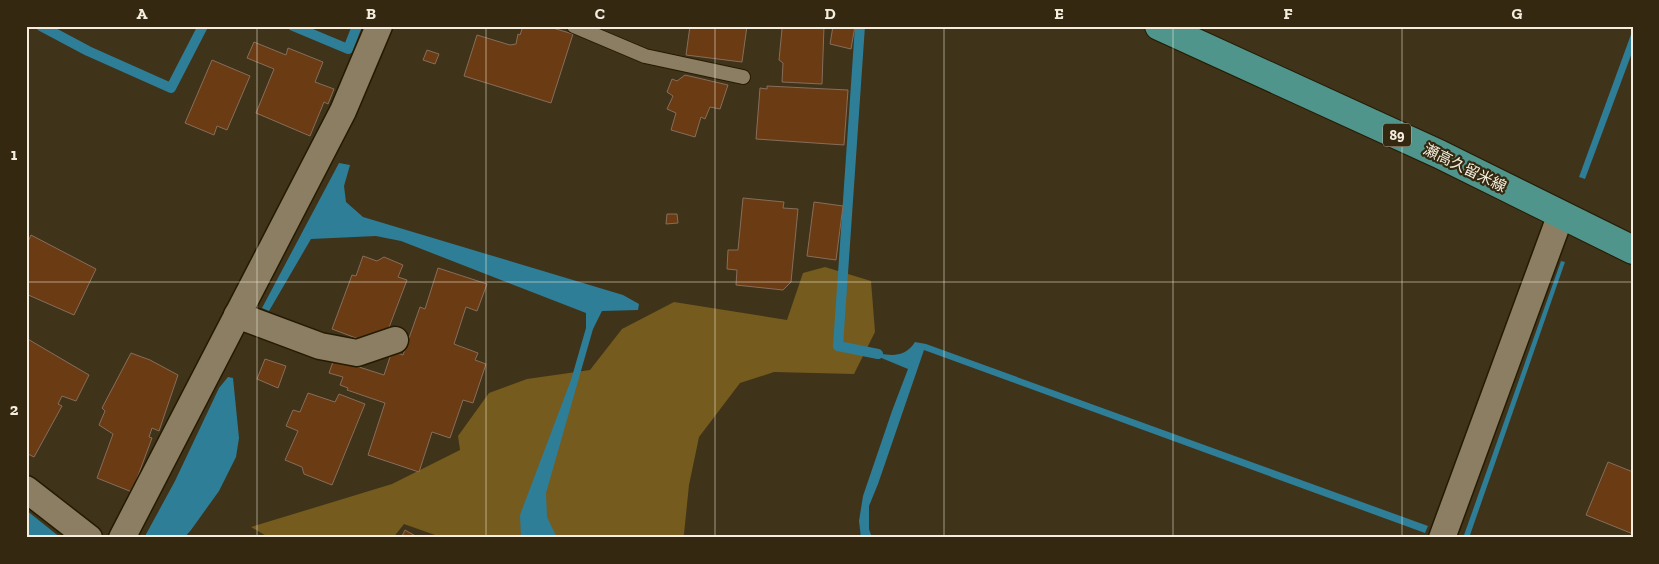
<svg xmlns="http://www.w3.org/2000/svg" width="1659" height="564" viewBox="0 0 1659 564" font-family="'Zilla Slab','Noto Sans JP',serif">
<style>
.forest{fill:#755b1e}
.water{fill:#2f7e98}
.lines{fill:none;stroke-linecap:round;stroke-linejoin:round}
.stream{stroke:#2f7e98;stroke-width:10}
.building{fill:#6b3c13;stroke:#876d5b}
.lane-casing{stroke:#251a02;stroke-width:16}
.street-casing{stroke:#251a02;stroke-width:29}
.primary-casing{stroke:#251a02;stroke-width:30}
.lane{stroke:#8b7e62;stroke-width:14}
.street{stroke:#8b7e62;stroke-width:26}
.primary{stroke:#4f958b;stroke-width:28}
.grid{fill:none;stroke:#f5eedf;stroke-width:1;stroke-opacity:0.55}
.labels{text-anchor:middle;stroke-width:4.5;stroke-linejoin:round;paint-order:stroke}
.shield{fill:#342910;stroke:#bbb3a1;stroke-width:1}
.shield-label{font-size:14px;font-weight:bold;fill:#f5eedf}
.street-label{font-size:15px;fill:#f5eedf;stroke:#342910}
.neatline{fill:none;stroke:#f5eedf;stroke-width:2}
.grid-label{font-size:16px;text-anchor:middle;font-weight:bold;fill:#f5eedf}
</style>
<rect width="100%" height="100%" fill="#3f331a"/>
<polygon class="forest" points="825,267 871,281 875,332 854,374 774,372 740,383 699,437 689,485 684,534 682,538 435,538 435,535 404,524 393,538 270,538 251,527 392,484 460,450 458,436 489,393 527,379 590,370 622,329 674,302 787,320 803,273"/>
<g class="water">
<polygon points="1633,29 1633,50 1585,179 1579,177"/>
<polygon points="339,163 350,165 344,186 346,202 363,217 623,295 639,304 638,310 602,311 593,329 546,493 547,517 557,538 521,538 520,515 571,380 586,328 586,313 401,241 376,236 311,239 269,311 262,308"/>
<polygon points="1561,261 1565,262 1469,538 1463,538"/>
<path d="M915,342L926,344L1428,526L1425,533L924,350L878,484L869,506V529L872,538H861L859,521L863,496L892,411L908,369L867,352C886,354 903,361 915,342Z"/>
<polygon points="228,377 233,378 239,438 236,457 219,491 191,530 184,538 144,538 175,481 219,388"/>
<polygon points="26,510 61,538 30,538 26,535"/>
</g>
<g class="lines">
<g class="stream">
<polyline points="41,26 88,51 171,88 203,26"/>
<polyline points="293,26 348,49 357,26"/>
<polyline points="860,26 838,346 878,354"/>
</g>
</g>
<g class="building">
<polygon points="523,26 546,26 573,34 551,103 464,76 477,35 510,45 516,44 518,34 520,35"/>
<polygon points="690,26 747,26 742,62 686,55"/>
<polygon points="775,26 824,26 822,84 782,82 783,63 779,60 782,29"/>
<polygon points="833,26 855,26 851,49 830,44"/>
<polygon points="254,42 286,55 288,48 323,62 315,82 334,89 328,104 324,102 310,136 256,113 274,69 247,58"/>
<polygon points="427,50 439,54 435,64 423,60"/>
<polygon points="212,60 250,76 227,130 217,126 214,135 185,123"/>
<polygon points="685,75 728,85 720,109 710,107 705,119 701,117 695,137 671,130 676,113 667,109 673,96 667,92 672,79 677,81"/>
<polygon points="767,86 848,90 844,145 756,139 760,88 767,89"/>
<polygon points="743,198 784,202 783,208 798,209 791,282 783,290 736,285 737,270 727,269 728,250 738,250"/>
<polygon points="814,202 843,206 836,260 807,256"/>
<polygon points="667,214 677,214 678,223 666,224"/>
<polygon points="31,235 96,269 74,315 26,294 26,246"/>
<polygon points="363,256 377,261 384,257 403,265 398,277 407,280 385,338 372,344 332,329 352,275 356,276"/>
<polygon points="438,268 487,284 477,311 466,307 454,344 478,353 475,360 486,364 473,403 463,400 450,438 432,432 419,472 368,455 385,403 347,390 348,388 340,385 343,377 329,373 334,359 384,375 392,351 403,355 420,307 425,309"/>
<polygon points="26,338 89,375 76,401 62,396 58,404 62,406 34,457 26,453"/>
<polygon points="131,353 150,360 178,375 159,431 152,428 149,437 152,438 132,492 97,478 113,434 99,425 105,411 102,408"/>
<polygon points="265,359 286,366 278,388 257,379"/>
<polygon points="308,393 335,402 339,394 365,404 332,485 304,474 302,467 285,460 298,431 286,426 293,410 300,412"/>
<polygon points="1608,462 1633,472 1633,534 1586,515"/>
<polygon points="405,530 419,538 401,538"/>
</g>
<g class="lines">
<defs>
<polyline id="lane" points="574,26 645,56 743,77"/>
<g id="street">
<polyline points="237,315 320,346 357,353 395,340"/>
<polyline points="26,489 89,538"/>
<polyline points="122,538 343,111 379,26"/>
<polyline points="1442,538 1561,214"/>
</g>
<polyline id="primary" points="1159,26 1439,154 1633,250"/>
</defs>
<use href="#lane" class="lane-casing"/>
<use href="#street" class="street-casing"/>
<use href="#primary" class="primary-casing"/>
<use href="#lane" class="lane"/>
<use href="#street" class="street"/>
<use href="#primary" class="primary"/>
</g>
<path class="grid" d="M257,26V538M486,26V538M715,26V538M944,26V538M1173,26V538M1402,26V538M26,282H1633"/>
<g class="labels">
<rect class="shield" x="1383" y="123.5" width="28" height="23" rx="4"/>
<g class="shield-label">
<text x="1397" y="140">89</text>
</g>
<g class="street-label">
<text transform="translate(1465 168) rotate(26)" y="5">瀬高久留米線</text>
</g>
</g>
<rect width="1659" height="564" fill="none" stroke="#342910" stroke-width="55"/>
<rect x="28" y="28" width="1604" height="508" class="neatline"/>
<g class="grid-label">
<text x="142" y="19">A</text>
<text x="371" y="19">B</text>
<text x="600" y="19">C</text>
<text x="830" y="19">D</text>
<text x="1059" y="19">E</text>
<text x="1288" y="19">F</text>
<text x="1517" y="19">G</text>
<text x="14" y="160">1</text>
<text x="14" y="415">2</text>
</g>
</svg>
